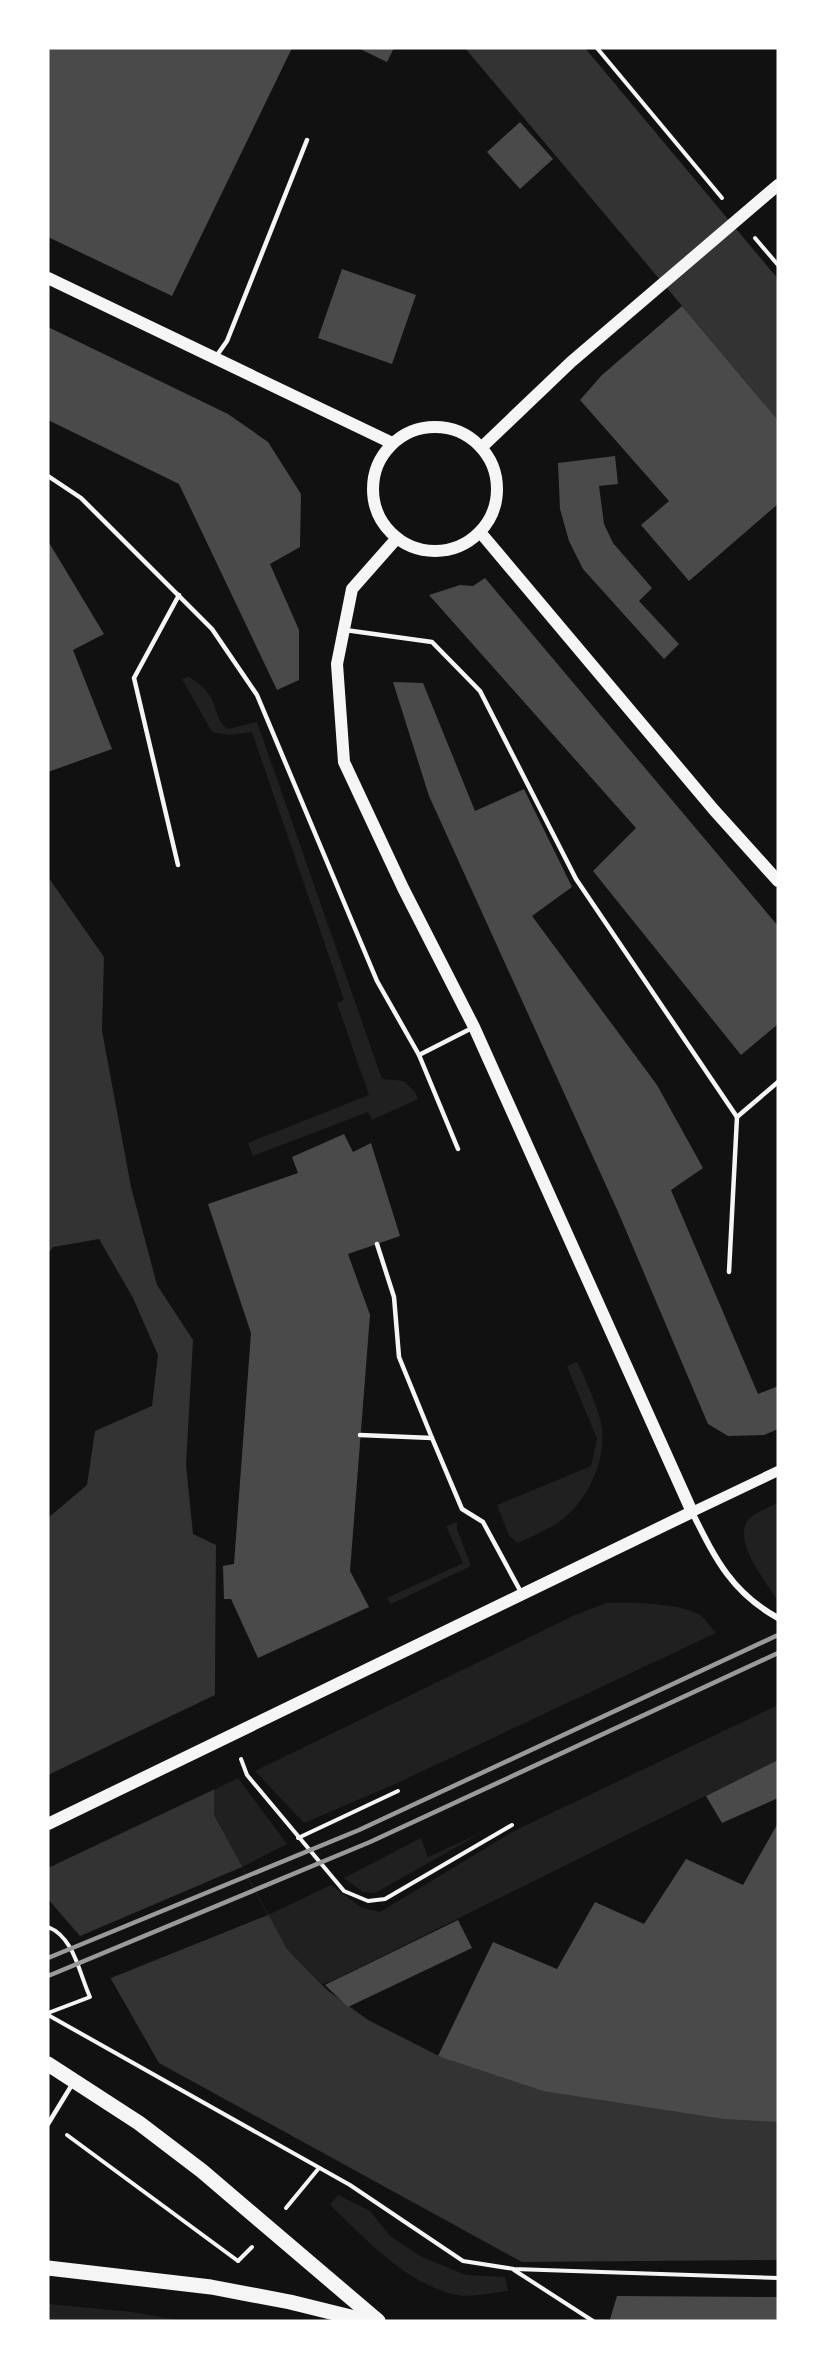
<svg xmlns="http://www.w3.org/2000/svg" width="826" height="2369" viewBox="0 0 826 2369" font-family="Overpass,sans-serif">
<style>
.green{fill:#202020}
.water{fill:#333}
.pier{fill:#111}
.building{fill:#4a4a4a}
.lines{fill:none;stroke-linecap:round;stroke-linejoin:round}
.path{stroke:#f5f5f5;stroke-width:4}
.service{stroke:#f5f5f5;stroke-width:4.5}
.minor{stroke:#f5f5f5;stroke-width:6}
.tertiary{stroke:#f5f5f5;stroke-width:10}
.secondary{stroke:#f5f5f5;stroke-width:12}
.primary{stroke:#f5f5f5;stroke-width:15}
.rail{stroke:#9a9a9a;stroke-width:4.5}
</style>
<rect width="100%" height="100%" fill="#111"/>
<g class="green">
<path d="M189,677C197,682 205,688 210,696C217,707 216,722 228,729L257,722L382,1079L404,1081L415,1092L418,1099L372,1120L368,1112L253,1156L248,1143L369,1095L337,1003L344,1000L252,732L228,735L212,732L182,679Z"/>
<path d="M577,1362C586,1380 596,1403 601,1423C608,1456 589,1499 563,1519C550,1529 533,1536 518,1543L509,1536L497,1505L591,1466L597,1439L567,1366Z"/>
<path d="M778,1503V1601C766,1582 731,1540 749,1519C755,1512 770,1507 778,1503Z"/>
<polygon points="457,1522 457,1529 471,1566 391,1604 387,1598 463,1563 446,1526"/>
<path d="M607,1603C629,1602 681,1603 700,1615C706,1619 711,1628 716,1633L395,1784L304,1823L255,1771L575,1615Z"/>
<polygon points="778,1705 778,1760 330,1982 322,1984 287,1949 268,1915 331,1885 362,1908 380,1912 514,1831"/>
<polygon points="238,1778 287,1844 242,1867 214,1815 214,1790"/>
<polygon points="485,1831 375,1893 363,1892 344,1878 421,1838 428,1857"/>
<path d="M338,2195L370,2211L390,2236L422,2257L466,2275L505,2277L508,2291C493,2292 473,2298 457,2295C407,2285 366,2239 330,2205Z"/>
<polygon points="48,2304 132,2312 182,2321 48,2321"/>
</g>
<g class="water">
<polygon points="465,48 585,48 778,279 778,420"/>
<polygon points="48,877 104,957 102,1031 131,1187 157,1285 193,1340 186,1465 193,1534 216,1545 214,1815 287,1949 327,1990 368,2020 439,2056 778,2119 778,2260 522,2262 159,2063 99,1958 48,1899 48,1518 87,1485 95,1431 152,1406 158,1355 133,1298 99,1239 53,1247 48,1254"/>
</g>
<g class="pier">
<polygon points="217,1694 217,1788 48,1868 48,1775"/>
<polygon points="242,1867 268,1915 111,1978 80,1936"/>
</g>
<g class="building">
<polygon points="48,48 292,48 172,296 48,237"/>
<polygon points="358,48 394,48 387,62"/>
<polygon points="520,122 553,159 520,189 487,152"/>
<polygon points="342,269 416,295 392,364 318,338"/>
<polygon points="682,306 778,420 778,504 689,581 641,525 669,501 580,400 602,375"/>
<polygon points="48,327 228,414 268,442 301,494 300,547 270,564 299,630 299,680 277,690 179,484 48,420"/>
<polygon points="615,456 618,484 599,486 604,524 613,543 652,588 639,601 679,644 664,659 583,569 569,541 560,509 558,463"/>
<polygon points="48,541 104,634 73,650 112,749 48,772"/>
<polygon points="485,578 778,926 778,1024 741,1055 593,871 636,828 429,595 460,585 473,586"/>
<polygon points="393,682 423,683 475,811 524,789 572,887 532,916 657,1085 703,1168 671,1190 758,1394 778,1386 778,1429 764,1435 728,1436 708,1424 619,1214 429,796"/>
<polygon points="344,1134 353,1152 371,1143 400,1236 348,1254 370,1315 350,1571 369,1607 258,1658 231,1599 224,1599 223,1566 234,1564 251,1333 208,1204 298,1173 292,1157"/>
<polygon points="778,1760 778,1798 722,1823 706,1796"/>
<polygon points="778,1823 778,2122 724,2119 543,2091 438,2056 493,1942 557,1969 595,1902 644,1924 686,1859 743,1885"/>
<polygon points="458,1920 472,1948 348,2007 325,1985"/>
<polygon points="617,2296 778,2297 778,2321 614,2321 610,2319"/>
</g>
<g class="lines">
<g class="path">
<polyline points="597,48 722,198"/>
<polyline points="755,238 778,265"/>
<polyline points="241,1759 247,1775 344,1891 368,1901 385,1899 512,1825"/>
<polyline points="298,1838 398,1791"/>
<path d="M48,1927C74,1937 79,1973 90,1997L48,2013"/>
<polyline points="48,2015 350,2185 463,2261 514,2269 778,2278"/>
<polyline points="67,2135 238,2261"/>
<polyline points="286,2208 319,2168"/>
<polyline points="238,2261 252,2247"/>
<polyline points="514,2270 593,2321"/>
</g>
<g class="service">
<polyline points="215,358 227,341 307,140"/>
<polyline points="48,476 81,498 212,629 257,695 377,981 419,1055 458,1149"/>
<polyline points="345,630 432,642 480,691 576,879 737,1117 729,1272"/>
<polyline points="178,865 134,678 179,595"/>
<polyline points="419,1055 474,1027"/>
<polyline points="737,1117 778,1082"/>
<polyline points="377,1244 394,1297 399,1357 432,1438 462,1509 483,1522 522,1594"/>
<polyline points="360,1435 432,1438"/>
<polyline points="48,2124 73,2083"/>
</g>
<path class="minor" d="M692,1512C715,1558 731,1592 778,1618"/>
<polyline class="tertiary" points="692,1512 778,1471"/>
<g class="secondary">
<polyline points="48,278 392,443"/>
<circle cx="435" cy="489" r="62"/>
<polyline points="482,447 571,362 778,185"/>
<polyline points="480,532 714,810 778,881"/>
<polyline points="48,1824 692,1512 474,1027 403,888 344,762 337,664 352,589 397,538"/>
</g>
<g class="primary">
<polyline points="48,2064 139,2123 202,2171 378,2321"/>
<polyline points="48,2268 211,2287 290,2302 367,2321"/>
</g>
<g class="rail">
<polyline points="48,1958 359,1830 778,1635"/>
<polyline points="48,1976 370,1842 778,1653"/>
</g>
</g>
<rect width="826" height="2369" fill="none" stroke="#ffffff" stroke-width="99"/>
</svg>
